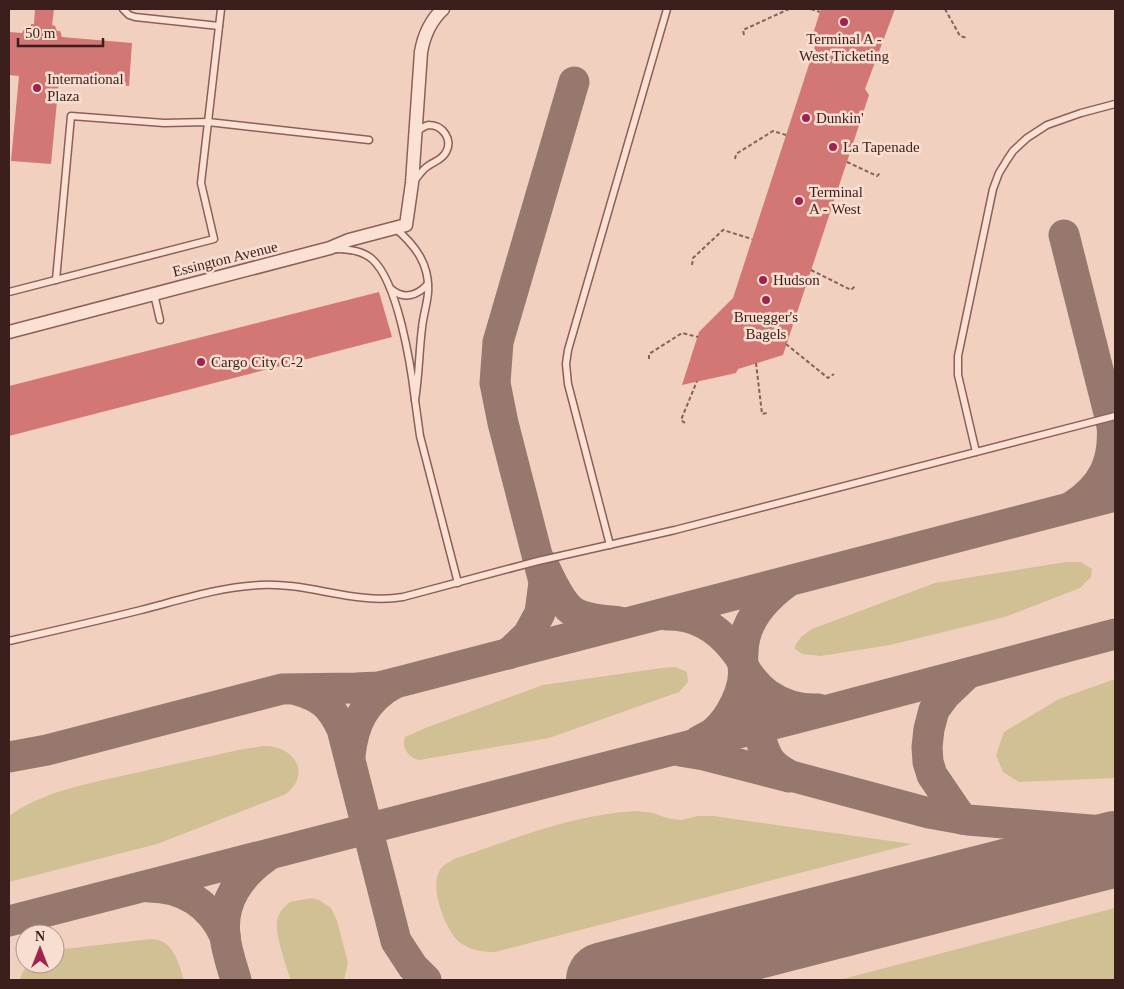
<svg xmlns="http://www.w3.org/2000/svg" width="1124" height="989" viewBox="0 0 1124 989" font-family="Georgia,serif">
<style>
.green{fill:#d0c093}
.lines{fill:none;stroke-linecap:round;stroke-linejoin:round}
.taxiway{stroke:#96786e;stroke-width:31}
.runway{stroke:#96786e;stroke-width:76}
.building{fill:#d27773}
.service-casing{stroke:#8c5f57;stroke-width:9}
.minor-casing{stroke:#8c5f57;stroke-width:15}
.path{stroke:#8c5f57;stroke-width:2;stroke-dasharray:4 2.5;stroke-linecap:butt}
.service{stroke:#fbe1d4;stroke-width:6}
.minor{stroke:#fbe1d4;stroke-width:12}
.poi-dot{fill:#9f2252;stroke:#f8ded0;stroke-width:2}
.labels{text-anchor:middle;stroke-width:5;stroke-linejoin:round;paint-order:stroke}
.poi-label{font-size:15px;fill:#3a1f1c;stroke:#f8ded0;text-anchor:start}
.street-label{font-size:15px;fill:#3a1f1c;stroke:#f8ded0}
</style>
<rect width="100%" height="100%" fill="#f1d0c0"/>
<g class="green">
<polygon points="1066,562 1081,562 1092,569 1091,577 1080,588 1005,617 890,645 820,656 802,654 795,649 795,646 801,637 812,629 935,583"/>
<path d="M675,667L687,672L688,682L679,692L549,738L419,760C409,759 401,747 405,737L428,727L543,685L662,668Z"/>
<polygon points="1115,679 1115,778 1019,782 1003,772 996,755 1004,732 1059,699"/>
<path d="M264,746C294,746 312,773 286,794L157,844L9,882V816C45,790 92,783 135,773C171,765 207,757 243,749Z"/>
<path d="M637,811L653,813L667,818L681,820L698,816H713L912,844L495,952C483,952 468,950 458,941C445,928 430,889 439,872C441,866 448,863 454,859C514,839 573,814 637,811Z"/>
<path d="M312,898L319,900L331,908L337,921L348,963L344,980H291L289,975C285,961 273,930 278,917C280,911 285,906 290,902Z"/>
<polygon points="1115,908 1115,980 839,980"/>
<path d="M151,939C174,940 178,962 184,980H20L21,976L27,964H55V950Z"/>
</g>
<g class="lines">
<g class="taxiway">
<polyline points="1064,235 1115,437"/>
<path d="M1071,507C1104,486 1115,461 1112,423"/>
<path d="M543,564C548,575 561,602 571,610C583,620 605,620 620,622"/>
<path d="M786,583C763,600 743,623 743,653C743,656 742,661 743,664C746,674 759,688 767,694C783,705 799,710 818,709"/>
<path d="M667,615C695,614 716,627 733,648C737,653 742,659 743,665C747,687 730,720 713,733C709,736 703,738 699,741"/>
<polyline points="508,654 528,635 540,613 544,582 503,423 495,383 498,342 574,82"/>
<path d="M743,664C749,688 757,740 769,759C774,767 783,772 791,776L929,813L968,820L1115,832"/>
<path d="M297,690C322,697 331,706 342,729L396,941L413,967L426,980"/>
<polyline points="680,751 704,755 789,777"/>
<path d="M350,756C353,724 365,699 395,683"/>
<polyline points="9,757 47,750 282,689 356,688 378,687 395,683 1115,496"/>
<polyline points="962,819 932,775 928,762 927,747 929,729 934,710 945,695 967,674"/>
<path d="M149,887C184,887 211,905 225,936"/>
<polyline points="9,921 832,709 1115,634"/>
<path d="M236,980C232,966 226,950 225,935C221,902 240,875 266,857"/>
</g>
<polyline class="runway" points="604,980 1115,849"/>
</g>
<g class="building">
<polygon points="35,9 54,9 52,25 55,26 57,31 60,31 62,37 132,43 129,86 59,80 51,164 11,161 19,76 9,75 9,32 22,33 25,28 31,27 31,24 34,24"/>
<polygon points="821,9 895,9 865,89 869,95 783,355 738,369 736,373 682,385 699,332 733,298 816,43 809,46"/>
<polygon points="379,292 392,337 9,436 9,386"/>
</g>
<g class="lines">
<defs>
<g id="service">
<polyline points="123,9 129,15 135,17 219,26"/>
<path d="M415,180C419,175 423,169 428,166C435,161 442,160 446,152C453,140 443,125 429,125C423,126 419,130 415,133"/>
<path d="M336,249C349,249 363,251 372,259C398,282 411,366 415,400C419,376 419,352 422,328C423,316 427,305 428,293C430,265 416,246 395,228"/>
<polyline points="56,280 71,116 164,123 208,122 369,140"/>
<path d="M391,289C404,300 417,296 428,284"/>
<polyline points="9,292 214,239 201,183 221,9"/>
<polyline points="154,294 160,320"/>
<polyline points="415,400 420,436 458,583"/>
<polyline points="976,452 958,375 958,356 993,189 999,173 1007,160 1013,151 1027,138 1047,125 1081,113 1115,104"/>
<polyline points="610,545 568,384 566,364 568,350 667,9"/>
<path d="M9,641C53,631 97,621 141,610C180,600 219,587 260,585C308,582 355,605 403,597L538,561L675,530L1115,416"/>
</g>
<path id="minor" d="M9,332L330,248L349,240L406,225L412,183L421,52C424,35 430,21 443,9"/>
</defs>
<use href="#service" class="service-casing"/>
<use href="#minor" class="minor-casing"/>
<g class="path">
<polyline points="811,9 820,12"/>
<polyline points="945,9 960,36 967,38"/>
<polyline points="744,35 743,30 789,9"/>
<polyline points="735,159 736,154 773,131 786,135"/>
<polyline points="847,162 877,176 881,172"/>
<polyline points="692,265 693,258 723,230 752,239"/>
<polyline points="811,270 851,290 855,286"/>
<polyline points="786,344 828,378 834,374"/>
<polyline points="649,359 649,354 682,333 698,337"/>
<polyline points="756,363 762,414 767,413"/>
<polyline points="685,423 681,420 697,381"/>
</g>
<use href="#service" class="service"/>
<use href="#minor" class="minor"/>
</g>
<g class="poi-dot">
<circle cx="844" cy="22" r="5"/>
<circle cx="37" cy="88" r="5"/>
<circle cx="806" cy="118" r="5"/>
<circle cx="833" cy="147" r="5"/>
<circle cx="799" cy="201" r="5"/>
<circle cx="763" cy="280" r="5"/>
<circle cx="766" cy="300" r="5"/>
<circle cx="201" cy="362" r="5"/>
</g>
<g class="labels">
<g class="poi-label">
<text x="844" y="44" text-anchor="middle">Terminal A -<tspan x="844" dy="17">West Ticketing</tspan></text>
<text x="47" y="84">International<tspan x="47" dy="17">Plaza</tspan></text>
<text x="816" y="123">Dunkin'</text>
<text x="843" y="152">La Tapenade</text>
<text x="809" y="197">Terminal<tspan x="809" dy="17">A - West</tspan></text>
<text x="773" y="285">Hudson</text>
<text x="766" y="322" text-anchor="middle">Bruegger's<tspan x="766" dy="17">Bagels</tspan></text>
<text x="211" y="367">Cargo City C-2</text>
</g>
<g class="street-label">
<text transform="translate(225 259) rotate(-14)" y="5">Essington Avenue</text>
</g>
</g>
<rect width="1124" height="989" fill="none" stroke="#3a1f1c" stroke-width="20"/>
<g transform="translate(40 949)"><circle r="24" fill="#f8ded0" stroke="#ac9288"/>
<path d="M0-4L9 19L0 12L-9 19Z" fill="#9f2252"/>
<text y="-8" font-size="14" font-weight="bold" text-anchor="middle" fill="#3a1f1c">N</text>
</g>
<path d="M18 38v8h85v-8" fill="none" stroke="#3a1f1c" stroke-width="2.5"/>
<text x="25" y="38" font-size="15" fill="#3a1f1c" stroke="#f8ded0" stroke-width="4" paint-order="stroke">50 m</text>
</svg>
